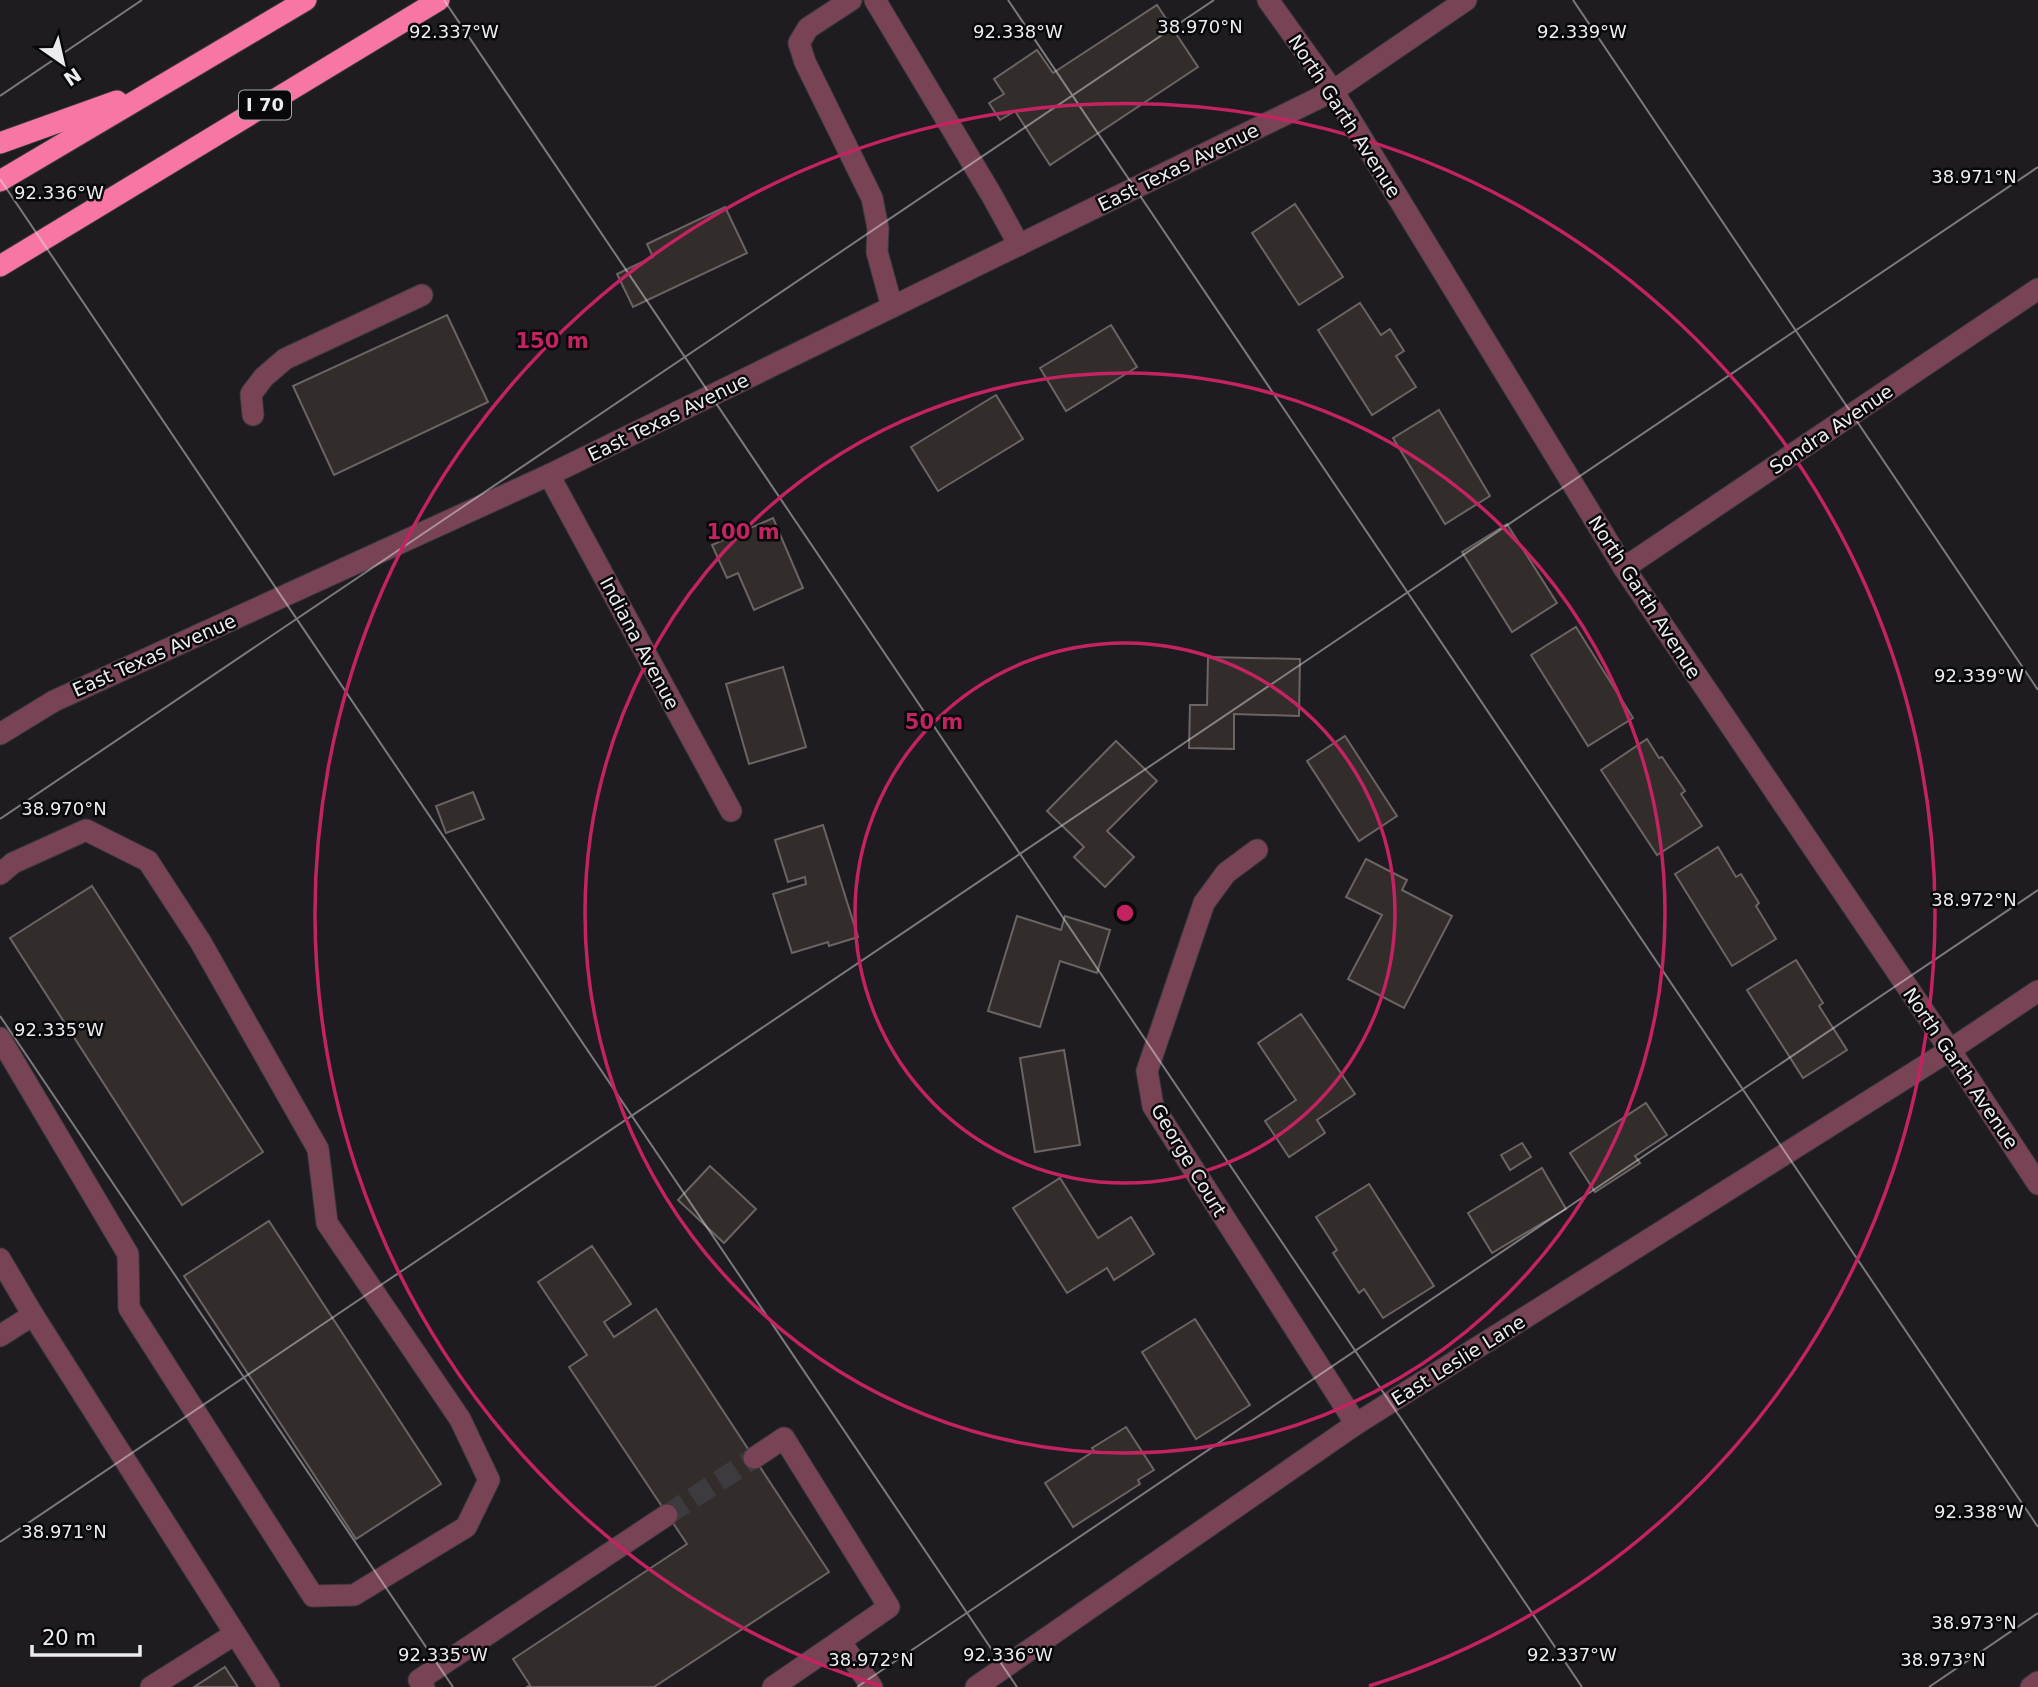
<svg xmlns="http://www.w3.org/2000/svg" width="2038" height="1687" viewBox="0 0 2038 1687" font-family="'DejaVu Sans',sans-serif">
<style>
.building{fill:#322c2b;stroke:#6b6463;stroke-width:2}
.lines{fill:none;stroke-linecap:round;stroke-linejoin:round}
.minor-tunnel{stroke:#3d3b40;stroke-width:21;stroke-dasharray:21 10;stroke-linecap:butt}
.minor-casing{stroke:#3b393e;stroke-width:23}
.highway-casing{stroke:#3b393e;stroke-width:23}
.minor{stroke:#784455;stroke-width:21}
.highway{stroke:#f876a3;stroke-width:21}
.ticks{fill:none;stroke:#ecebee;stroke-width:2;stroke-opacity:0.45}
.ring{fill:none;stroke:#c42362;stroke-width:3.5}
.labels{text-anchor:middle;stroke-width:5;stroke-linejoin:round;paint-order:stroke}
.shield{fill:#080709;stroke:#a8a7a9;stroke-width:2}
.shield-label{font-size:18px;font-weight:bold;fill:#ecebee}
.street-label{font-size:19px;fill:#ecebee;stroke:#080709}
.ticks-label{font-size:18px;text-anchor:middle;fill:#ecebee;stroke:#080709;stroke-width:5;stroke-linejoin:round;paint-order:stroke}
.centre{fill:#c42362;stroke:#080709;stroke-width:3.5}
.ring-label{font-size:21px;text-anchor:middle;font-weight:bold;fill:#c42362;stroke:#080709;stroke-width:5;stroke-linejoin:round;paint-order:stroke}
</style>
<rect width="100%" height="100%" fill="#1e1c21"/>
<g class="building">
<polygon points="1157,5 1198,67 1050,165 1015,111 1000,120 989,103 1004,94 994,79 1037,50 1053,73"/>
<polygon points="1295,204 1343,277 1299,305 1252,233"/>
<polygon points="725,207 747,253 633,307 617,274 653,257 647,244"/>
<polygon points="1360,303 1381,335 1390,329 1404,351 1396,356 1416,387 1372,415 1318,330"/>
<polygon points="447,315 488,402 334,475 293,386"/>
<polygon points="1111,325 1137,367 1066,411 1040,368"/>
<polygon points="996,395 1023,439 938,491 911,447"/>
<polygon points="1439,410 1490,496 1445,524 1393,438"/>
<polygon points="773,518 803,588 754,610 738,573 727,578 712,545"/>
<polygon points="1507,524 1557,603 1512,632 1462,552"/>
<polygon points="1576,627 1633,718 1588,746 1531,655"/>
<polygon points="1208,657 1300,659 1299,716 1234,714 1234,749 1189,748 1190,705 1207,705"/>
<polygon points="783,667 806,747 749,764 726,684"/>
<polygon points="1345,736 1397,816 1359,841 1307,761"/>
<polygon points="1647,739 1659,758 1662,757 1685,791 1681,794 1702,826 1657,855 1601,770"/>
<polygon points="1116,741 1157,781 1107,831 1134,857 1105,887 1074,857 1084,847 1047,811"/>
<polygon points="473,792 484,819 446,833 436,806"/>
<polygon points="823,825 858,937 829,946 828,942 792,953 773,894 806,884 805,877 788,882 775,840"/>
<polygon points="1718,847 1736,877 1741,874 1759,903 1756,906 1776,939 1732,966 1675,874"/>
<polygon points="1366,859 1407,880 1402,890 1452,916 1404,1008 1348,979 1382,915 1346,897"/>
<polygon points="92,886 263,1152 182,1205 10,938"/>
<polygon points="1017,916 1061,930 1065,916 1110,930 1097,973 1060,961 1040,1027 988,1011"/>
<polygon points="1796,960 1823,1003 1819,1006 1847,1050 1803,1078 1747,990"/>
<polygon points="1301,1014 1355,1094 1317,1120 1325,1133 1289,1157 1265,1121 1296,1100 1258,1043"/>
<polygon points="1064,1050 1080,1145 1035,1152 1020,1058"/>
<polygon points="1646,1103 1667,1135 1635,1156 1640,1163 1595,1192 1570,1153"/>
<polygon points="1522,1143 1531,1157 1510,1170 1501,1155"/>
<polygon points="710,1166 756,1209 724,1243 678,1200"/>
<polygon points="1542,1168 1566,1209 1492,1253 1468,1213"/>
<polygon points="1060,1178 1098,1238 1131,1217 1154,1254 1114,1280 1107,1268 1067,1293 1013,1208"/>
<polygon points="1369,1184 1434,1286 1383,1318 1364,1289 1359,1293 1333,1253 1337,1250 1316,1217"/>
<polygon points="269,1221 441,1484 356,1539 184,1276"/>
<polygon points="592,1246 631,1304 604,1322 614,1337 656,1309 829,1572 654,1687 527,1687 530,1685 513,1659 687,1544 569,1367 587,1355 538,1282"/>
<polygon points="1195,1319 1250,1405 1196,1439 1142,1352"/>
<polygon points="1126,1427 1154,1470 1138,1480 1140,1484 1073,1527 1045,1483 1094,1451 1092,1448"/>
<polygon points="225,1667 238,1687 194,1687"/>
</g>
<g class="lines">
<polyline class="minor-tunnel" points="667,1515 754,1458"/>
<defs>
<g id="minor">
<polyline points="851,0 808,28 799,43 805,62 872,198 878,228 877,252 892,307"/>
<polyline points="875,0 991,194 1019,245"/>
<polyline points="1268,0 1333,91 1624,568 1950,1050 2038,1184"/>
<polyline points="253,415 251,394 264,377 285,359 422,295"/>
<polyline points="549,475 731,811"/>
<polyline points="1624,568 2038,289"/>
<polyline points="0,734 54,701 549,475 1333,91 1466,0"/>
<polyline points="1257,850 1226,873 1204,903 1147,1071 1153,1106 1356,1424"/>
<polyline points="0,874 13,863 86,830 148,861 200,941 318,1149 327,1223 460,1419 489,1480 466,1527 354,1595 313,1596 129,1308 128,1254 0,1038"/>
<polyline points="0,1259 33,1315"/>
<polyline points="0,1336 33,1315 269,1687"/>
<polyline points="754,1458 784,1438 889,1607 840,1641"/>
<polyline points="151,1687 235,1634"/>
<polyline points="424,1687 419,1680 667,1515"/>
<polyline points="773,1687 840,1641 872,1687"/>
<polyline points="976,1687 1356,1424 1950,1050 2038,991"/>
<polyline points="2031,1687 2038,1682"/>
</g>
<g id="highway">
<polyline points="0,143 117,101"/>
<polyline points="0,181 306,0"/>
<polyline points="0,266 439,0"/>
</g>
</defs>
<use href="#minor" class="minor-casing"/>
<use href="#highway" class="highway-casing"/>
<use href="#minor" class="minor"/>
<use href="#highway" class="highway"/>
</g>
<path class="ticks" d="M444,0L1582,1687M1008,0L2038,1527M1573,0L2038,690M0,96L142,0M0,179L1017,1687M0,819L1214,0M0,1016L453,1687M0,1542L2038,167M857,1687L2038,890M1929,1687L2038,1613"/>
<g class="ring">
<circle cx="1125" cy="913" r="270"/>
<circle cx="1125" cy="913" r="540"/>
<path d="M881 1686A810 810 0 1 1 1369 1686"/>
</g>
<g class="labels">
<rect class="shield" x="239" y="90.5" width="52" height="29" rx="5"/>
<g class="shield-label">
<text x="265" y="111">I 70</text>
</g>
<g class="street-label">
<text transform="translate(1345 116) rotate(57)" y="7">North Garth Avenue</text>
<text transform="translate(1178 167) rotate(-26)" y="7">East Texas Avenue</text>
<text transform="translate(668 417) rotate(-26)" y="7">East Texas Avenue</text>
<text transform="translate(1831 429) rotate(-34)" y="7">Sondra Avenue</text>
<text transform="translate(1645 597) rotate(57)" y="7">North Garth Avenue</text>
<text transform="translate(640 643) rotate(62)" y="7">Indiana Avenue</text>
<text transform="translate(154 655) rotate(-24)" y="7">East Texas Avenue</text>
<text transform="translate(1961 1068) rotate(56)" y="7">North Garth Avenue</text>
<text transform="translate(1189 1160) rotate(59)" y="7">George Court</text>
<text transform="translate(1458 1360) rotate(-32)" y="7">East Leslie Lane</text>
</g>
</g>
<g class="ticks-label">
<text x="1200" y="33">38.970°N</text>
<text x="454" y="38">92.337°W</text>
<text x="1018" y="38">92.338°W</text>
<text x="1582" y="38">92.339°W</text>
<text x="1974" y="183">38.971°N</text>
<text x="59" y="199">92.336°W</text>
<text x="1979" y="682">92.339°W</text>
<text x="64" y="815">38.970°N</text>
<text x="1974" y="906">38.972°N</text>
<text x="59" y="1036">92.335°W</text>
<text x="1979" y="1518">92.338°W</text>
<text x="64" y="1538">38.971°N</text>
<text x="1974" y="1629">38.973°N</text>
<text x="443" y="1661">92.335°W</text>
<text x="1008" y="1661">92.336°W</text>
<text x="1572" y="1661">92.337°W</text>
<text x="871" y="1666">38.972°N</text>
<text x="1943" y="1666">38.973°N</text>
</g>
<circle cx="1125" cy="913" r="10" class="centre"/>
<g class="ring-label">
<text x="552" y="348">150 m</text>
<text x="743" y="539">100 m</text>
<text x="934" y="729">50 m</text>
</g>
<g transform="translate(63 63) rotate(146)" stroke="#080709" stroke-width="5" paint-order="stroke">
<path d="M0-5L12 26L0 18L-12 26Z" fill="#ecebee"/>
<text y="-10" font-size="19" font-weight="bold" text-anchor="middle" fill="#ecebee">N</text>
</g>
<path d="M32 1645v10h108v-10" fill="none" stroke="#ecebee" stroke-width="3.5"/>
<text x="42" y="1645" font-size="21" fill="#ecebee" stroke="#080709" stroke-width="5" paint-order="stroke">20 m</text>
</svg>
